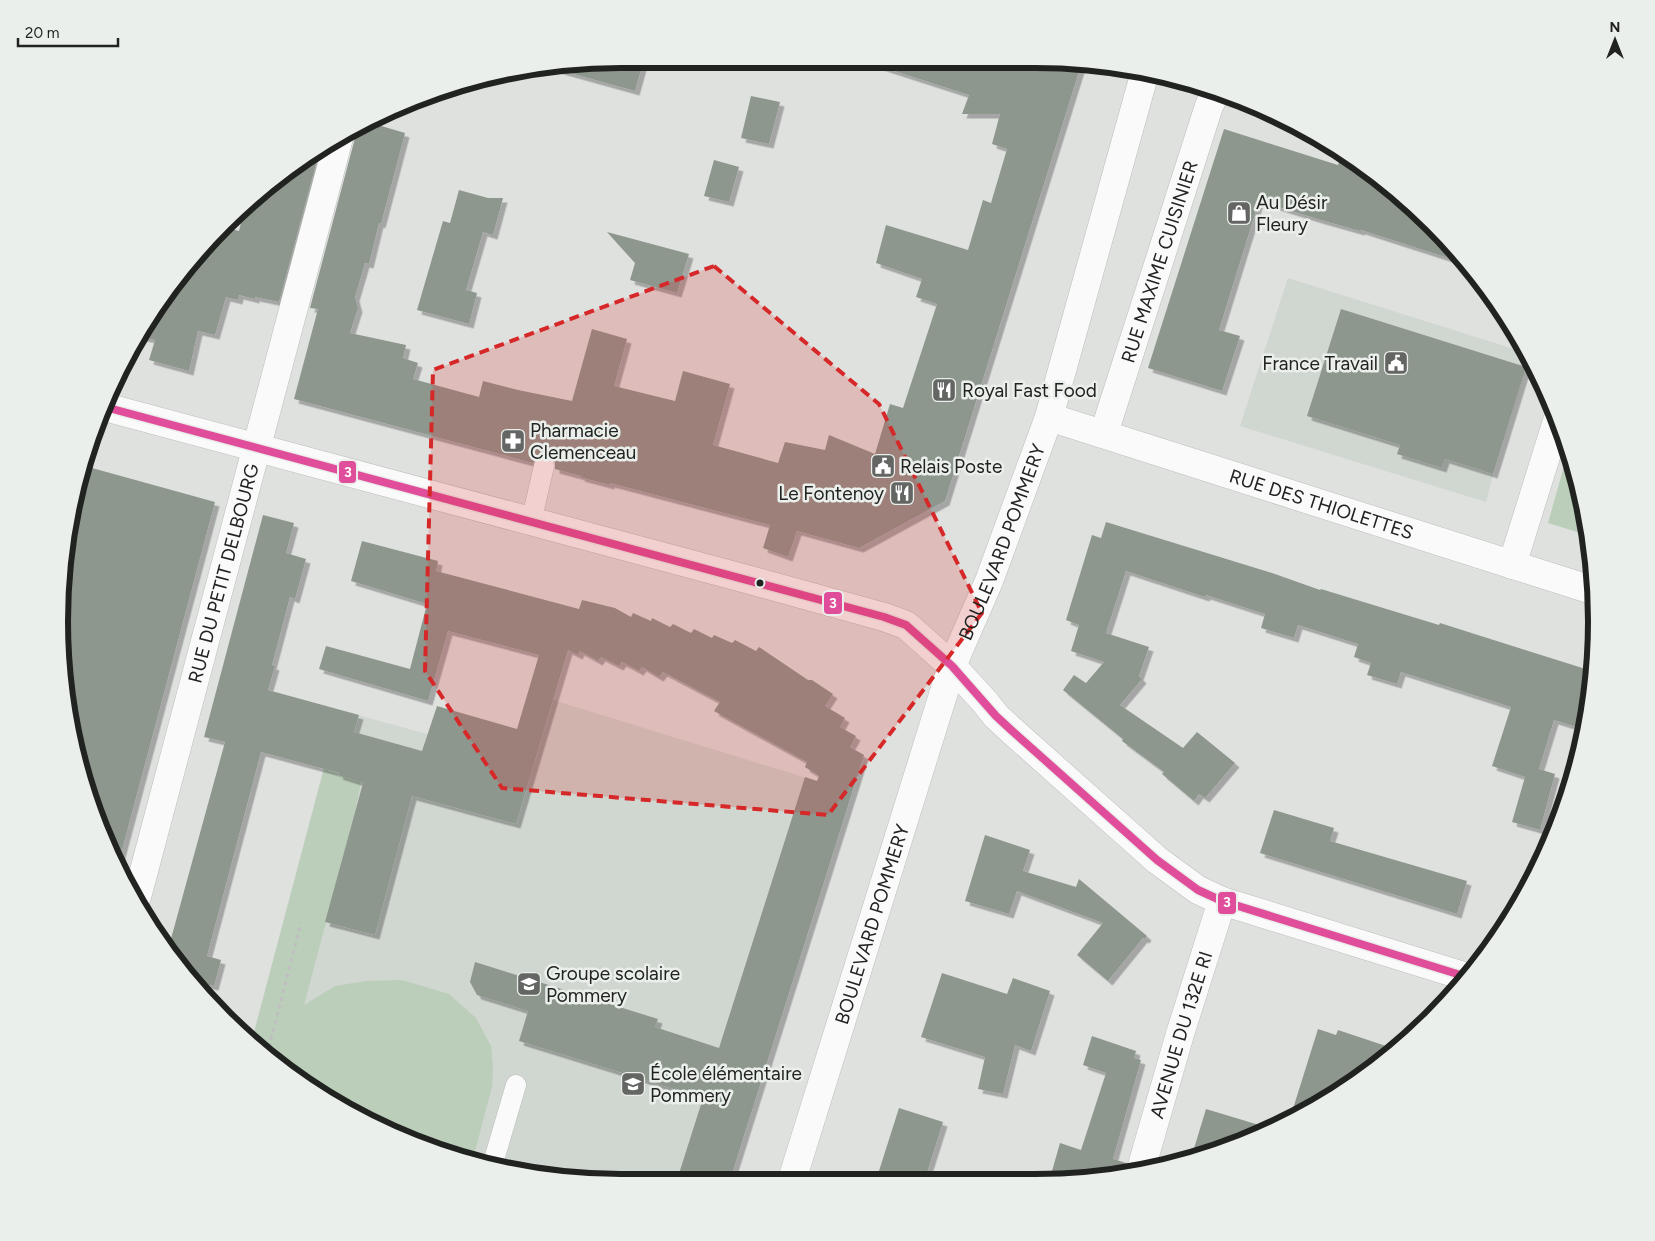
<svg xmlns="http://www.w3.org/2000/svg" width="1655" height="1241" viewBox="0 0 1655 1241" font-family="Figtree,sans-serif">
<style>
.built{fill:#d0d6d0}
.green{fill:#bbceba}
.building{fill:#8e978e;filter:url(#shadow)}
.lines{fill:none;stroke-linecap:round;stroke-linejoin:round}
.service-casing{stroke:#bcbebc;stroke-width:21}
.minor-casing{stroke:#bcbebc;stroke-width:29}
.primary-casing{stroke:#bcbebc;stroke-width:29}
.path{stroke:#bfbfbf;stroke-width:3;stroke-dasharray:4 4;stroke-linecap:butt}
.service{stroke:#fafafa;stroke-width:20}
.minor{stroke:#fafafa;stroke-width:28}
.primary{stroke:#fafafa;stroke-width:28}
.bus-1-casing{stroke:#ebefeb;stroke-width:11}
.bus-1{stroke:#e04d9a;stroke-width:8}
.marked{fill:#d62828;fill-opacity:0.2;stroke:#d62828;stroke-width:4;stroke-dasharray:10 6;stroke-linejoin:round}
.bus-dot{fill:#212321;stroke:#ebefeb;stroke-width:2}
.labels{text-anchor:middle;stroke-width:5;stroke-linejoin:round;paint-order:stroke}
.poi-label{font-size:19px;fill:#212321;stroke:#ebefeb;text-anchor:start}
.street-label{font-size:19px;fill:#212321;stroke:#ebefeb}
.rim{fill:none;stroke:#212321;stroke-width:6}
.line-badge{stroke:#ebefeb;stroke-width:2}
.badge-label{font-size:14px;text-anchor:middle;font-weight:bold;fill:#fff}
</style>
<defs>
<filter id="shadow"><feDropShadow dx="4.5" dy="4.5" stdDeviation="0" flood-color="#0004"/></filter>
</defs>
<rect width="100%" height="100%" fill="#dfe1df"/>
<g class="built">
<polygon points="1288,278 1527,353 1530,358 1493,474 1486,502 1240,426"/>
<polygon points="553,700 852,792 730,1180 583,1181 440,1153 340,1107 251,1043 339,710 534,763"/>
</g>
<g class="green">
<polygon points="1568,452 1577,475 1587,535 1548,523"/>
<polygon points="324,769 361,782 354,817 304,1005 335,986 366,981 402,980 449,994 476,1018 491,1046 493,1067 492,1087 473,1159 440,1153 340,1107 251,1044"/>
</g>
<g class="building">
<polygon points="620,59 644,59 635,91 552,68"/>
<polygon points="877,59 1071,60 1082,62 945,501 859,548 797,531 788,557 763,548 770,525 610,483 610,485 580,477 581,476 555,469 555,462 552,458 547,455 540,455 536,458 533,463 294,399 318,309 310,308 355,138 354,128 368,122 405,133 381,224 379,223 369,264 365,263 355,297 358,308 350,333 406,345 403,358 418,363 413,379 479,397 483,381 518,390 572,401 592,329 627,339 614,386 675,401 683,371 730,384 713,445 778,463 785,442 825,450 829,435 875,454 890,404 903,408 937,304 916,297 922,279 876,263 886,225 968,250 983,200 991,203 1007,149 992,144 1000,114 962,114 969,95 876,65"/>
<polygon points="751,96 780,102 769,144 741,138"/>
<polygon points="1224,129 1338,165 1339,162 1370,172 1432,223 1467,264 1361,230 1360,231 1321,220 1259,201 1219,330 1240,336 1222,391 1148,368"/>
<polygon points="320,149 279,302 255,297 255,299 239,295 238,300 226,297 215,335 198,331 189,371 149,360 155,340 139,336 175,279 221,226 239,231 245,206"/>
<polygon points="714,160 739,167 729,202 704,196"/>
<polygon points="459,190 488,198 503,198 493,235 483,232 466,290 477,293 469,324 417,310 443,221 450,223"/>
<polygon points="607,232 689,254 677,293 630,280 635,263"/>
<polygon points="1341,309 1526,367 1493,474 1445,459 1442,468 1397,454 1400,445 1307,416"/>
<polygon points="92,468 215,502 118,865 101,835 70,730 60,658 66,566"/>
<polygon points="263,515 294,523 286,553 306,559 295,599 290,597 272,665 275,666 268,690 359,715 354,732 422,751 437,706 517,729 539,655 448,631 428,701 319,669 326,646 410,669 427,604 351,581 362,541 438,561 436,571 489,585 579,609 582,600 615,608 631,617 633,613 651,621 652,618 670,627 673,624 691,633 694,629 712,638 714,635 732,643 735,640 756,651 759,647 808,680 812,680 833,694 825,706 845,718 840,727 856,736 850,747 864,755 730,1180 677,1180 703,1098 519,1041 528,1011 477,995 470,982 475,962 658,1019 655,1027 719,1048 805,777 817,781 819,776 805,767 807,762 714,711 720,702 663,672 659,677 642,667 639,671 622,662 619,666 601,657 598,661 580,651 578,655 568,650 516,824 412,796 375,935 325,922 363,783 338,775 339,773 261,752 207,956 221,960 214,986 200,983 199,988 175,962 165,945 169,946 225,742 204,737"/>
<polygon points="1106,522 1275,574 1320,590 1321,589 1439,625 1440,623 1592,671 1591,694 1583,729 1554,720 1539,769 1555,774 1540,830 1512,822 1525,777 1492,766 1511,707 1401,672 1397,684 1367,675 1371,663 1354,657 1358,644 1298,625 1294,638 1261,628 1265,614 1206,595 1205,597 1126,571 1106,633 1149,647 1139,676 1142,679 1120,705 1183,748 1197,732 1235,763 1205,798 1199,794 1194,801 1162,774 1164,772 1122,741 1123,739 1063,690 1074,675 1086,683 1104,662 1071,651 1079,625 1066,620 1092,535 1101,538"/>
<polygon points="1274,810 1334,828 1330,841 1467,881 1457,914 1260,853"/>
<polygon points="985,835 1030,850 1023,871 1076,887 1079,879 1147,936 1145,939 1143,938 1108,981 1077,955 1103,923 1017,891 1009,914 965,901"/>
<polygon points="942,973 1007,994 1013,978 1050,991 1031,1051 1015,1045 1003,1094 978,1089 985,1057 921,1037"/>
<polygon points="1318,1029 1336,1035 1338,1030 1395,1049 1376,1066 1291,1115"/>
<polygon points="1092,1036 1136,1051 1134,1058 1141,1060 1113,1159 1126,1163 1126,1173 1108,1177 1050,1178 1060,1143 1081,1150 1106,1073 1083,1065"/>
<polygon points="899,1108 943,1122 925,1179 895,1179 878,1174"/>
<polygon points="1206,1109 1269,1128 1249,1140 1192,1155"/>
</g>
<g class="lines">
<defs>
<g id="service">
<polyline points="531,522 544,466"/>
<polyline points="493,1163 516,1085"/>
</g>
<g id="minor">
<polyline points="105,407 750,580 884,617 906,625 952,666 985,702 996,716 1010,729 1157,860 1198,890 1222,901 1467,977"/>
<path id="s1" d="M1049,417L1595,591"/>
<path id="s2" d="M1104,433L1209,106L1216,92"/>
<polyline points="1512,565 1557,421"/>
<path id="s3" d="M137,897L340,134"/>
<path id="s4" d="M1141,1169L1180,1034L1222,901"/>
</g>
<g id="primary">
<path id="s5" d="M792,1180L952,666L989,581L1049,417L1145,72"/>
</g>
</defs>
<use href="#service" class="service-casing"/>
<use href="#minor" class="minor-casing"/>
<use href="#primary" class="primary-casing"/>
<polyline class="path" points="267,1055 301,923"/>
<use href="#service" class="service"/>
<use href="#minor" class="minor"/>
<use href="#primary" class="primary"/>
<defs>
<polyline id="bus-1" points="105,407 884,617 906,625 952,666 996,716 1010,729 1157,860 1198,890 1222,901 1467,977"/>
</defs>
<use href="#bus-1" class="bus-1-casing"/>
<use href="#bus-1" class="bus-1"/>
</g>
<path class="marked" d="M714,266L879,404L982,613L828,815L502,788L425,671L433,370Z"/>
<defs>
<symbol id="shop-square" viewBox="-11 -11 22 22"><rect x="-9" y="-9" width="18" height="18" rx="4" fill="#646664" stroke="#ebefeb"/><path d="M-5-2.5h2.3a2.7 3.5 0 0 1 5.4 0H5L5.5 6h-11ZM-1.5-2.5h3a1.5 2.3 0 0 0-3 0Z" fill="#fff"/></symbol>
<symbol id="civic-square" viewBox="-11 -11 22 22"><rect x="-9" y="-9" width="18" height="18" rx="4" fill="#646664" stroke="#ebefeb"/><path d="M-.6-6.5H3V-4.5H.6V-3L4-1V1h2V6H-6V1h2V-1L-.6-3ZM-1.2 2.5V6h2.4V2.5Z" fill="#fff"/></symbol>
<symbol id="restaurant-square" viewBox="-11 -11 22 22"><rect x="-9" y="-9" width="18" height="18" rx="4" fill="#646664" stroke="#ebefeb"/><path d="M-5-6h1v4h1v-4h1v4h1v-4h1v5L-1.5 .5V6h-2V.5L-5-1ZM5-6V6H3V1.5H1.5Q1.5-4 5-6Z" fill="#fff"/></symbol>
<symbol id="pharmacy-square" viewBox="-11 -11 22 22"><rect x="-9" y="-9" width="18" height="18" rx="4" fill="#646664" stroke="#ebefeb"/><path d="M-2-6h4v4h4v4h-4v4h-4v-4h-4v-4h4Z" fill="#fff"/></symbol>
<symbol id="school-square" viewBox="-11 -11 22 22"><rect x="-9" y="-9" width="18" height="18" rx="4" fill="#646664" stroke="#ebefeb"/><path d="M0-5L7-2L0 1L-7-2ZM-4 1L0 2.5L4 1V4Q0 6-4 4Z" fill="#fff"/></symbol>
</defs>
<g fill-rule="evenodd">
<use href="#shop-square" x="1225" y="199" width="28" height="28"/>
<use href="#civic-square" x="1382" y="349" width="28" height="28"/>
<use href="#restaurant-square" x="930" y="376" width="28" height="28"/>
<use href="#pharmacy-square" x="499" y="427" width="28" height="28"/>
<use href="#civic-square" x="869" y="452" width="28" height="28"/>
<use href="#restaurant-square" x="888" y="479" width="28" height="28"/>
<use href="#school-square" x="515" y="970" width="28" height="28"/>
<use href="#school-square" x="619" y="1070" width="28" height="28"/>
</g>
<circle class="bus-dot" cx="760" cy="583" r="4.5"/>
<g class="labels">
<g class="poi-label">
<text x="1256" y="209">Au Désir<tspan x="1256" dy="22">Fleury</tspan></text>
<text x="1378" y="370" text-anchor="end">France Travail</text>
<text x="962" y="397">Royal Fast Food</text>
<text x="530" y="437">Pharmacie<tspan x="530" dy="22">Clemenceau</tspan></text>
<text x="900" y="473">Relais Poste</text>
<text x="884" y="500" text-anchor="end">Le Fontenoy</text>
<text x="546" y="980">Groupe scolaire<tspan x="546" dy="22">Pommery</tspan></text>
<text x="650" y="1080">École élémentaire<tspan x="650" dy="22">Pommery</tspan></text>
</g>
<g class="street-label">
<text dy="7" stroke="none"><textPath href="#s2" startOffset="180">RUE MAXIME CUISINIER</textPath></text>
<text dy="7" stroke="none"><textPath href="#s1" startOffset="286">RUE DES THIOLETTES</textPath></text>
<text dy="7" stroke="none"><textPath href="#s5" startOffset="672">BOULEVARD POMMERY</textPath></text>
<text dy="7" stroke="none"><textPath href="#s3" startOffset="335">RUE DU PETIT DELBOURG</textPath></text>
<text dy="7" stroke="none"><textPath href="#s5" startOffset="268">BOULEVARD POMMERY</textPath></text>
<text dy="7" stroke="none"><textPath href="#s4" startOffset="140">AVENUE DU 132E RI</textPath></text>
</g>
</g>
<path d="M0 0H1655V1241H0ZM621 68H1035A553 553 0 0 1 1588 621V621A553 553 0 0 1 1035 1174H621A553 553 0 0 1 68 621V621A553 553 0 0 1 621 68Z" fill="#ebefeb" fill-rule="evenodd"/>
<path class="rim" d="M621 68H1035A553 553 0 0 1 1588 621V621A553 553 0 0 1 1035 1174H621A553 553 0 0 1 68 621V621A553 553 0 0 1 621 68Z"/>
<g class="line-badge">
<rect x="338" y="460" width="19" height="24" rx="5" fill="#e04d9a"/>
<rect x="823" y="591" width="20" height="24" rx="5" fill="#e04d9a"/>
<rect x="1217" y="891" width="20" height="24" rx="5" fill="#e04d9a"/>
</g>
<g class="badge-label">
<text x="348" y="477">3</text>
<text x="833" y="608">3</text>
<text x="1227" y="907">3</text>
</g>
<g transform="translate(1615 40)" stroke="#ebefeb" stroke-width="4" paint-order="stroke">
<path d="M0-4L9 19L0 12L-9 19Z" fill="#212321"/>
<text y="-8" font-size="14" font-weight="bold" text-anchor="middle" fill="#212321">N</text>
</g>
<path d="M18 38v8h100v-8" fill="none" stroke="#212321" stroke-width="2.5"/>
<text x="25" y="38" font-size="15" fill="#212321" stroke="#ebefeb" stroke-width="4" paint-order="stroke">20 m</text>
</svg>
